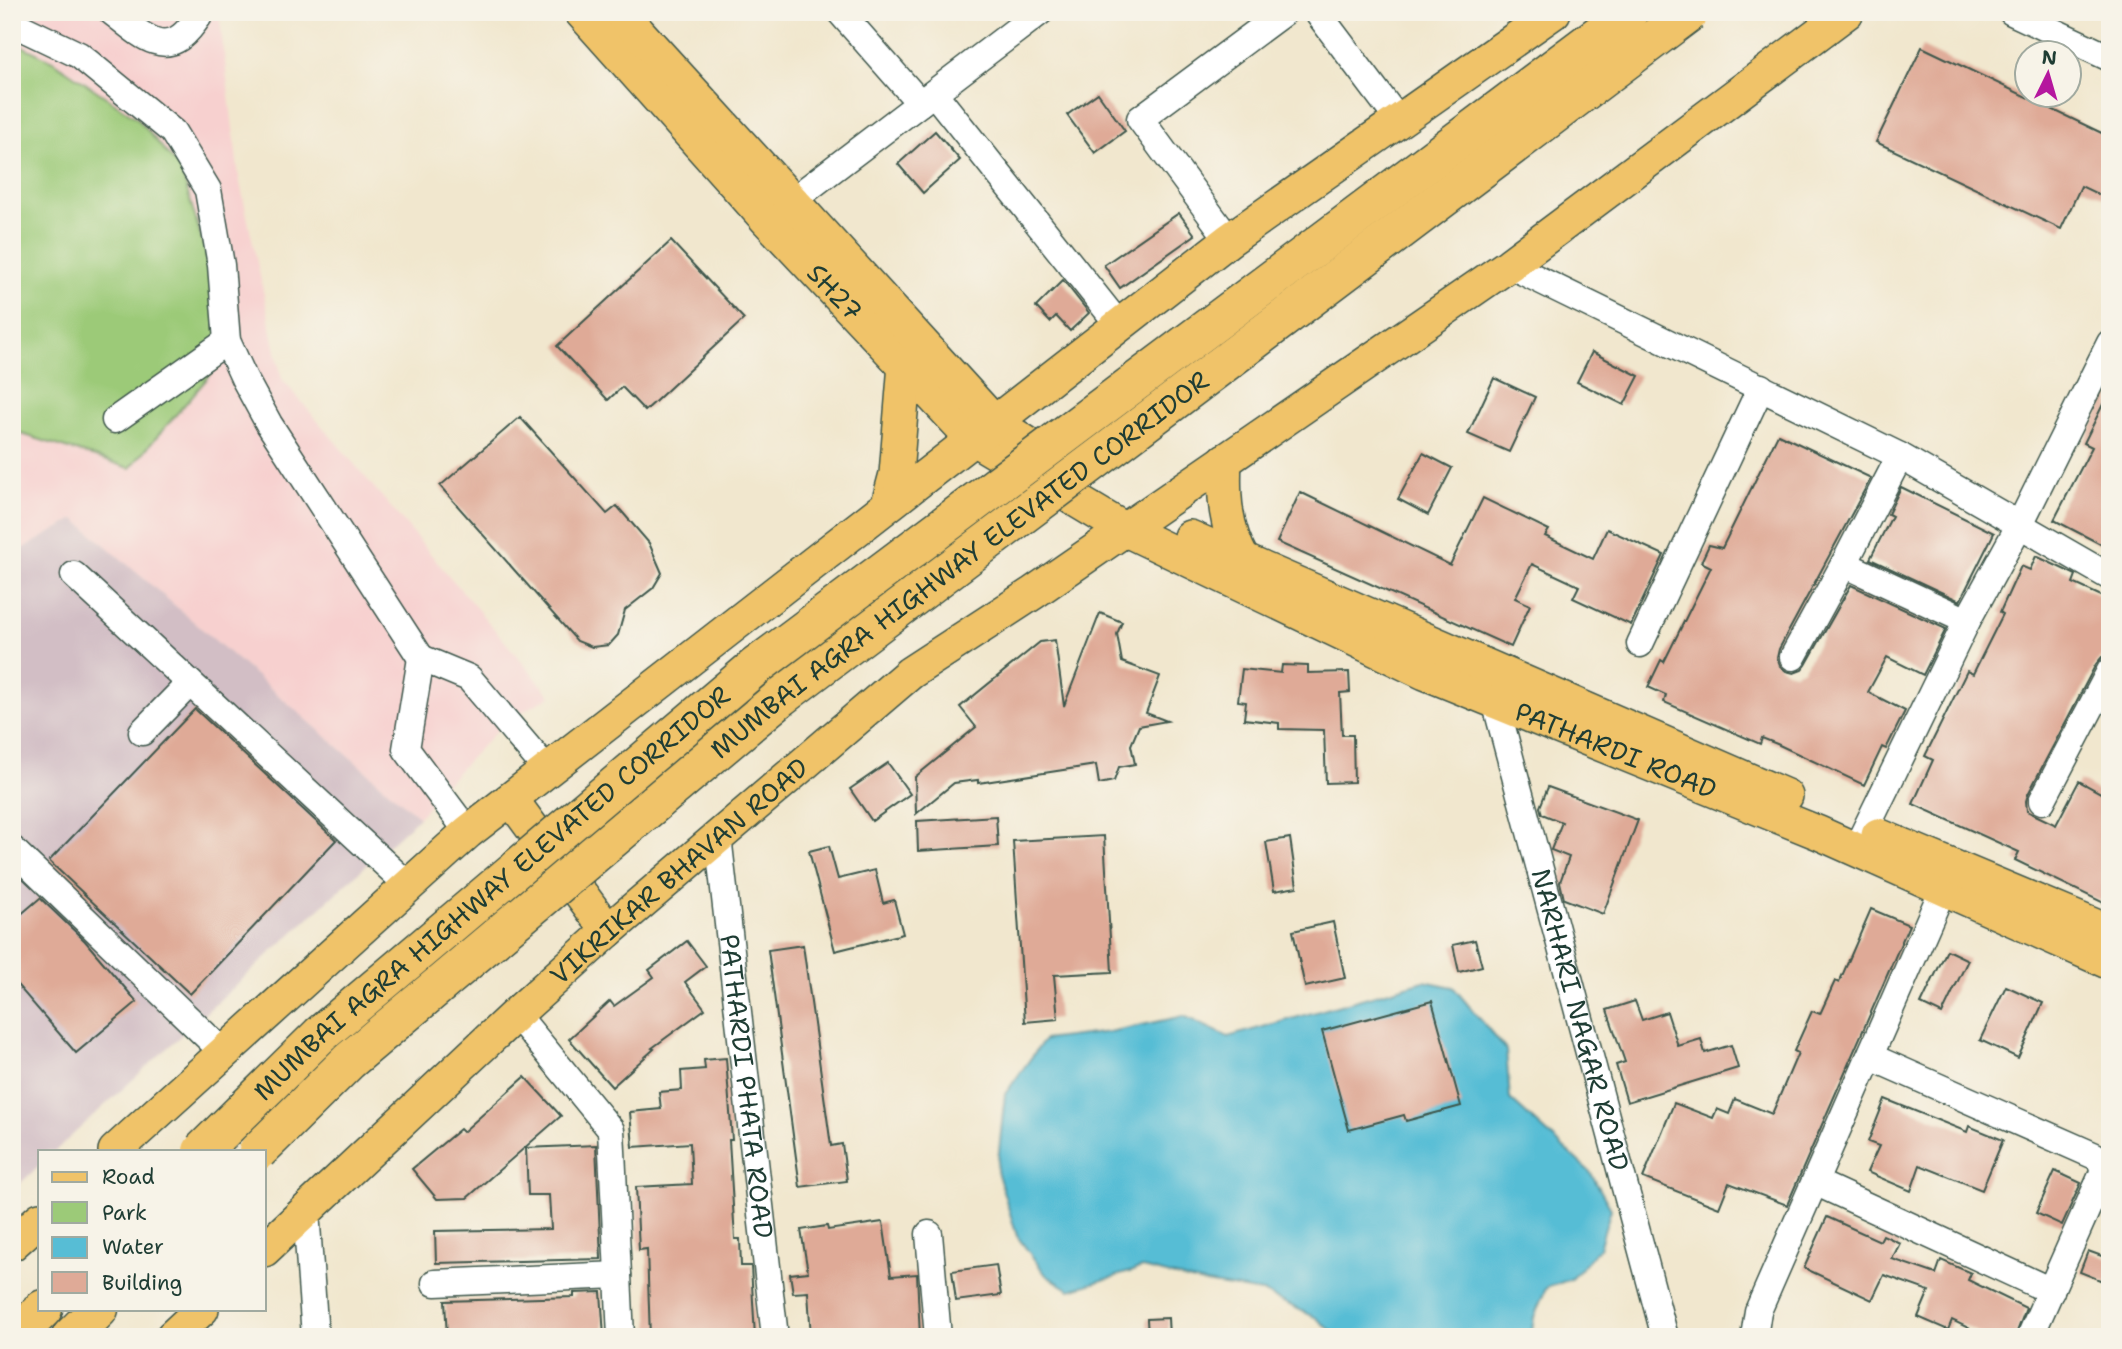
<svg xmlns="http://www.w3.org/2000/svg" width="2122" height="1349" viewBox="0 0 2122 1349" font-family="'Shantell Sans',sans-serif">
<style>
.built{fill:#f7d0cf}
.industrial{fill:#d2bec5}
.green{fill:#9cca78;stroke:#5e8456;stroke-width:2}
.water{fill:#57bdd5;stroke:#3b7d84;stroke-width:2}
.building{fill:#dfaa97}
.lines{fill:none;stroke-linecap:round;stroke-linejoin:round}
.minor-casing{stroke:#3e564b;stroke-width:29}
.major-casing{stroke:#3e564b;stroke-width:36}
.highway-casing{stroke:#3e564b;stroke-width:41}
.minor{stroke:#fff;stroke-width:26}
.major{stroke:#f0c369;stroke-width:33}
.highway{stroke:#f0c369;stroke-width:38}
.highway-bridge-casing{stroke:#3e564b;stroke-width:41;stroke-linecap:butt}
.highway-bridge{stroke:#f0c369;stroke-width:38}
.labels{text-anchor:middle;stroke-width:5;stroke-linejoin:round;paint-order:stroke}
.street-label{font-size:26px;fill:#1f3d34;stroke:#f7f3e8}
</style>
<rect width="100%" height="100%" fill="#f7f3e8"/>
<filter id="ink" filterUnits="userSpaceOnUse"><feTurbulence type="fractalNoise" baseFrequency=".0143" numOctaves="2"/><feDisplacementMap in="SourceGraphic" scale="14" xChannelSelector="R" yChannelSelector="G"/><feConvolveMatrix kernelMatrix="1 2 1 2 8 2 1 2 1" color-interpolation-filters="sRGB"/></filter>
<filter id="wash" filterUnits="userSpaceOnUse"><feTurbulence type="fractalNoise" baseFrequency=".00686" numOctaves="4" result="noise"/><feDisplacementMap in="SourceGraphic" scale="28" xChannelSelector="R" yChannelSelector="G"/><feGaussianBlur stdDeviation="1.57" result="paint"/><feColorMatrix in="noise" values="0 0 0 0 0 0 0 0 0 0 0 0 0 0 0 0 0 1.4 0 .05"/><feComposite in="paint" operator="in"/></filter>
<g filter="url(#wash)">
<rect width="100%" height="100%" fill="#f1e7ce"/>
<polygon class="built" points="12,12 219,12 239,178 282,379 551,696 506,721 438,792 419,817 75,519 12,555"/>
<polygon class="industrial" points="75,519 419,817 55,1151 40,1151 40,1165 12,1191 12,555"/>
<polygon class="green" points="12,41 53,61 138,119 181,170 205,250 230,352 130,468 12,431"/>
<polygon class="water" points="1424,981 1453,987 1506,1050 1510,1099 1590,1172 1611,1209 1599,1248 1571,1279 1546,1288 1534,1317 1531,1337 1339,1337 1315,1317 1262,1292 1199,1282 1143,1268 1070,1290 1046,1275 1017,1236 997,1171 1005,1094 1044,1040 1109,1032 1184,1016 1228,1037"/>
<g id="blocks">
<g class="building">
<polygon points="1922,47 2110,137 2110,200 2081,186 2061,229 1876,142"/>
<polygon points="1098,93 1125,131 1095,153 1067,115"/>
<polygon points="935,131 960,160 923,193 898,164"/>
<polygon points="1179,213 1195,235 1120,288 1104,265"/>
<polygon points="671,241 744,319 645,411 622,387 608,400 557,346"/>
<polygon points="1063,280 1089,313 1070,331 1056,316 1050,322 1036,307"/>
<polygon points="1592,352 1639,376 1624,405 1577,382"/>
<polygon points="1494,378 1535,397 1509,452 1468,434"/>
<polygon points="2110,390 2110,549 2054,520 2092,447 2084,443"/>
<polygon points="520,417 607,514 617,506 649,543 662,573 653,588 625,610 618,635 609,645 592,647 577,641 440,486"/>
<polygon points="1778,434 1871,478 1779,649 1777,658 1780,666 1786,671 1794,673 1802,670 1806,665 1851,585 1946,629 1923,675 1887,657 1868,692 1905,711 1886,749 1882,747 1864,785 1777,744 1762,738 1760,744 1664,702 1666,695 1648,687 1661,660 1664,662 1711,567 1701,562 1709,545 1722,548"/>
<polygon points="1423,453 1452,468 1428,515 1398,499"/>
<polygon points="1901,487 1994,533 1960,601 1870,559 1892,516 1888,514"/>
<polygon points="1300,492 1450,565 1483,498 1549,530 1545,536 1593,559 1607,529 1664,555 1631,625 1573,598 1579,586 1532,564 1515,598 1530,605 1511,647 1277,542"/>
<polygon points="2036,556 2076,575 2073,583 2110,600 2110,655 2102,657 2096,664 2028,794 2026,801 2027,811 2056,825 2079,781 2110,798 2110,906 2015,860 2019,852 1913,804 1933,760 1925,756 1967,671 1973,674 2003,614 2000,612 2021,566 2030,570"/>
<polygon points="1100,613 1122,622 1117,634 1122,662 1160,676 1146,713 1167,721 1139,726 1131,745 1135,764 1119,767 1114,781 1099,784 1096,765 978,783 978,780 954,783 916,814 915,777 976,727 960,707 1040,642 1055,640 1064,706"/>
<polygon points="1282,665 1308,666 1308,673 1349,672 1350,692 1340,693 1342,735 1353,735 1354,782 1326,783 1324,730 1279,729 1279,723 1244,719 1246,702 1238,701 1242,669 1281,673"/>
<polygon points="195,709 336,840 190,994 49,861"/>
<polygon points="888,763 910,794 872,821 850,789"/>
<polygon points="1548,787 1638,820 1603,914 1564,899 1560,882 1569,857 1551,850 1562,822 1542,814 1540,807"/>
<polygon points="996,816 998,846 918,851 917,821"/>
<polygon points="1104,836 1112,972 1054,975 1058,1019 1025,1022 1013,841"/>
<polygon points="1290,838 1297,887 1274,891 1266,842"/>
<polygon points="829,846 838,879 875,870 883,903 894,900 903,934 835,951 809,851"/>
<polygon points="40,898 85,941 137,1002 76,1053 12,979 12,922"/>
<polygon points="1871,909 1909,925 1787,1205 1729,1183 1719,1208 1643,1178 1674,1103 1713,1118 1717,1109 1729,1114 1735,1099 1772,1114 1798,1053 1794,1051 1812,1011 1820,1014 1835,981 1839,983"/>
<polygon points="1333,922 1345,978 1305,987 1293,931"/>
<polygon points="1475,940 1482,966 1459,972 1453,945"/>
<polygon points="687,941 706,966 685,982 705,1009 652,1048 654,1049 612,1087 569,1039 610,1001 614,1006 654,977 649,970"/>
<polygon points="803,945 831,1146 842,1144 847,1181 800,1187 768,950"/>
<polygon points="1947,950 1968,960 1942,1014 1921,1004"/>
<polygon points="2006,986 2043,1003 2018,1058 1980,1040"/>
<polygon points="1432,1001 1461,1106 1406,1121 1404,1115 1349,1130 1322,1031"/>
<polygon points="1635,1001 1642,1020 1667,1012 1678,1046 1701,1039 1705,1053 1731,1045 1738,1068 1627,1102 1616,1065 1625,1062 1607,1010"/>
<polygon points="726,1058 732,1140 729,1140 735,1239 740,1239 741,1266 751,1266 755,1337 650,1337 647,1249 639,1250 636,1187 692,1184 690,1143 633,1147 630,1112 661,1109 659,1092 682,1090 681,1071 705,1069 704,1060"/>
<polygon points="525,1077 561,1116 467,1198 437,1199 412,1169 460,1129 463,1132"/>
<polygon points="1885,1099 1967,1132 1969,1126 2003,1140 1982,1190 1920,1165 1911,1191 1867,1172 1879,1146 1868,1142"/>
<polygon points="596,1145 601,1259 436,1263 435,1231 551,1229 549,1195 528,1195 526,1148"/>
<polygon points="2055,1171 2081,1183 2062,1225 2036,1213"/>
<polygon points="1827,1217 1880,1241 1883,1235 1900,1243 1892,1259 1936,1274 1941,1260 1971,1273 1968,1280 2026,1308 2015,1337 1987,1337 1952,1320 1948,1330 1918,1317 1929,1291 1884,1275 1872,1300 1804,1268"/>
<polygon points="883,1222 891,1276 917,1274 920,1337 811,1337 808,1292 793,1293 790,1274 808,1272 801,1230 827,1226 828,1230"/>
<polygon points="2088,1251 2110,1259 2110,1284 2080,1272"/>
<polygon points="996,1265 1001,1295 956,1301 952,1271"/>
<polygon points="601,1292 604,1337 447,1337 445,1301 574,1297 574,1293"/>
<polygon points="1168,1318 1169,1337 1148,1337 1147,1319"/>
</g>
</g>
</g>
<g filter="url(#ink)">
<use href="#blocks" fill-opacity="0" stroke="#3e564b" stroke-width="2"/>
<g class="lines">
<defs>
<g id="minor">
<path d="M112,12C135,29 162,60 188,30C193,24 198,19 201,12"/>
<polyline points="840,12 920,103"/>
<polyline points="1317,12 1399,121"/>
<polyline points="2012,12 2110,58"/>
<polyline points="12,23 79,55 173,132 208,190 221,265 227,341 244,378 269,424 421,658"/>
<polyline points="934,93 1119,325"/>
<polyline points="777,212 1040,12"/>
<polyline points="1229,240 1140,119 1284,12"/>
<polyline points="1509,265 1900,456 2110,577"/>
<polyline points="115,420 227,341"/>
<polyline points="1844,564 1967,621"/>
<polyline points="74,575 409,886"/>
<polyline points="1640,644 1761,387"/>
<polyline points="1793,657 1844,564 1900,456"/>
<path id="s1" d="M1497,686L1495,701L1665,1337"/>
<polyline points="142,732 190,683"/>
<polyline points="2042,801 2110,671"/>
<polyline points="468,832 406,749 421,658 469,678 548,771"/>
<path id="s2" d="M718,836L775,1337"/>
<polyline points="12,849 224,1053"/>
<polyline points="1856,849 1967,621 2019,526 2110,343"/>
<polyline points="516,1014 611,1130 621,1337"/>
<path d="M1871,1057L2095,1156C2102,1162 2104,1166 2102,1175L2030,1337"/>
<polyline points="1815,1182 2051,1291"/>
<polyline points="306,1211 315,1337"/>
<polyline points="929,1234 938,1337"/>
<polyline points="435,1283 618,1275"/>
<polyline points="1754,1337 1758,1311 1943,889"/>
</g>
<g id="major">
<path id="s3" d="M581,12L767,220L972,438L1124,529L1425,673L1819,833L2110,963"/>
<polyline points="620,12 994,422 1061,465"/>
<path d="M1225,460C1223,496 1225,528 1243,560"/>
<polyline points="888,504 896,474 905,364"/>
<polyline points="1190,537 1786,796"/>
<polyline points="511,799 608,931"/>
<polyline points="1878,835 2110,932"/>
<polyline points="115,1151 468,832 1229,240 1554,12"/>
<polyline points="12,1244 40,1219"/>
<path id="s4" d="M264,1250L516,1014L608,931L910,673L1033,593L1509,265L1847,12"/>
<polyline points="172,1337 202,1309"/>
</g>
<g id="highway">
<polyline points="15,1337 43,1309"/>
<polyline points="71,1337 99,1309"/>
</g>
</defs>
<use href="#minor" class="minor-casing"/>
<use href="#major" class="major-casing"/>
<use href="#highway" class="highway-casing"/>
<use href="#minor" class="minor"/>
<use href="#major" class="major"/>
<use href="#highway" class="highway"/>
<defs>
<g id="highway-bridge">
<path id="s5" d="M202,1151L320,1035L755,667L1629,12"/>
<path id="s6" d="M258,1151L349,1061L781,697L1690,12"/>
</g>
</defs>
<use href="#highway-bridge" class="highway-bridge-casing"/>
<use href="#highway-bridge" class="highway-bridge"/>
</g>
</g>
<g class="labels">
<g class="street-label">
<text dy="9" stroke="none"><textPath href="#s3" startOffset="378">SH27</textPath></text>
<text dy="9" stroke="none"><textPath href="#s6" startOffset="915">MUMBAI AGRA HIGHWAY ELEVATED CORRIDOR</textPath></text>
<text dy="9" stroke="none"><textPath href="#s3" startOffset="1295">PATHARDI ROAD</textPath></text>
<text dy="9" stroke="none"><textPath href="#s4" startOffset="562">VIKRIKAR BHAVAN ROAD</textPath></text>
<text dy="9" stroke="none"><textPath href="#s5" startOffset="388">MUMBAI AGRA HIGHWAY ELEVATED CORRIDOR</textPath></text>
<text dy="9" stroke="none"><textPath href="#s1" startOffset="345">NARHARI NAGAR ROAD</textPath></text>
<text dy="9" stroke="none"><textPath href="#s2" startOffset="252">PATHARDI PHATA ROAD</textPath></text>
</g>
</g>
<rect width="2122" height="1349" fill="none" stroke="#f7f3e8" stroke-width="42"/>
<rect x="38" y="1150" width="228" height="161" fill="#f7f3e8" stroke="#a1aaa0" stroke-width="2"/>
<rect x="52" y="1172" width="35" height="10" fill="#f0c369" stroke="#a1aaa0" stroke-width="2"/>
<text x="102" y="1184" font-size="21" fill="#1f3d34">Road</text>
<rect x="52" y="1202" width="35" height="21" fill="#9cca78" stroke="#a1aaa0" stroke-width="2"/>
<text x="102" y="1220" font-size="21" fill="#1f3d34">Park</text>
<rect x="52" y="1237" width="35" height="21" fill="#57bdd5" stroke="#a1aaa0" stroke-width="2"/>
<text x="102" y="1254" font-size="21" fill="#1f3d34">Water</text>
<rect x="52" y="1272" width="35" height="21" fill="#dfaa97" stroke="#a1aaa0" stroke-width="2"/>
<text x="102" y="1290" font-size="21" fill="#1f3d34">Building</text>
<g transform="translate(2048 74) rotate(5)"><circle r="33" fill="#f7f3e8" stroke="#a1aaa0" stroke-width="2"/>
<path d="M0-5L12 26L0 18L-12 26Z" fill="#b5179e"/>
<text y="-10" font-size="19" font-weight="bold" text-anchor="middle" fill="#1f3d34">N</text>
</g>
</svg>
